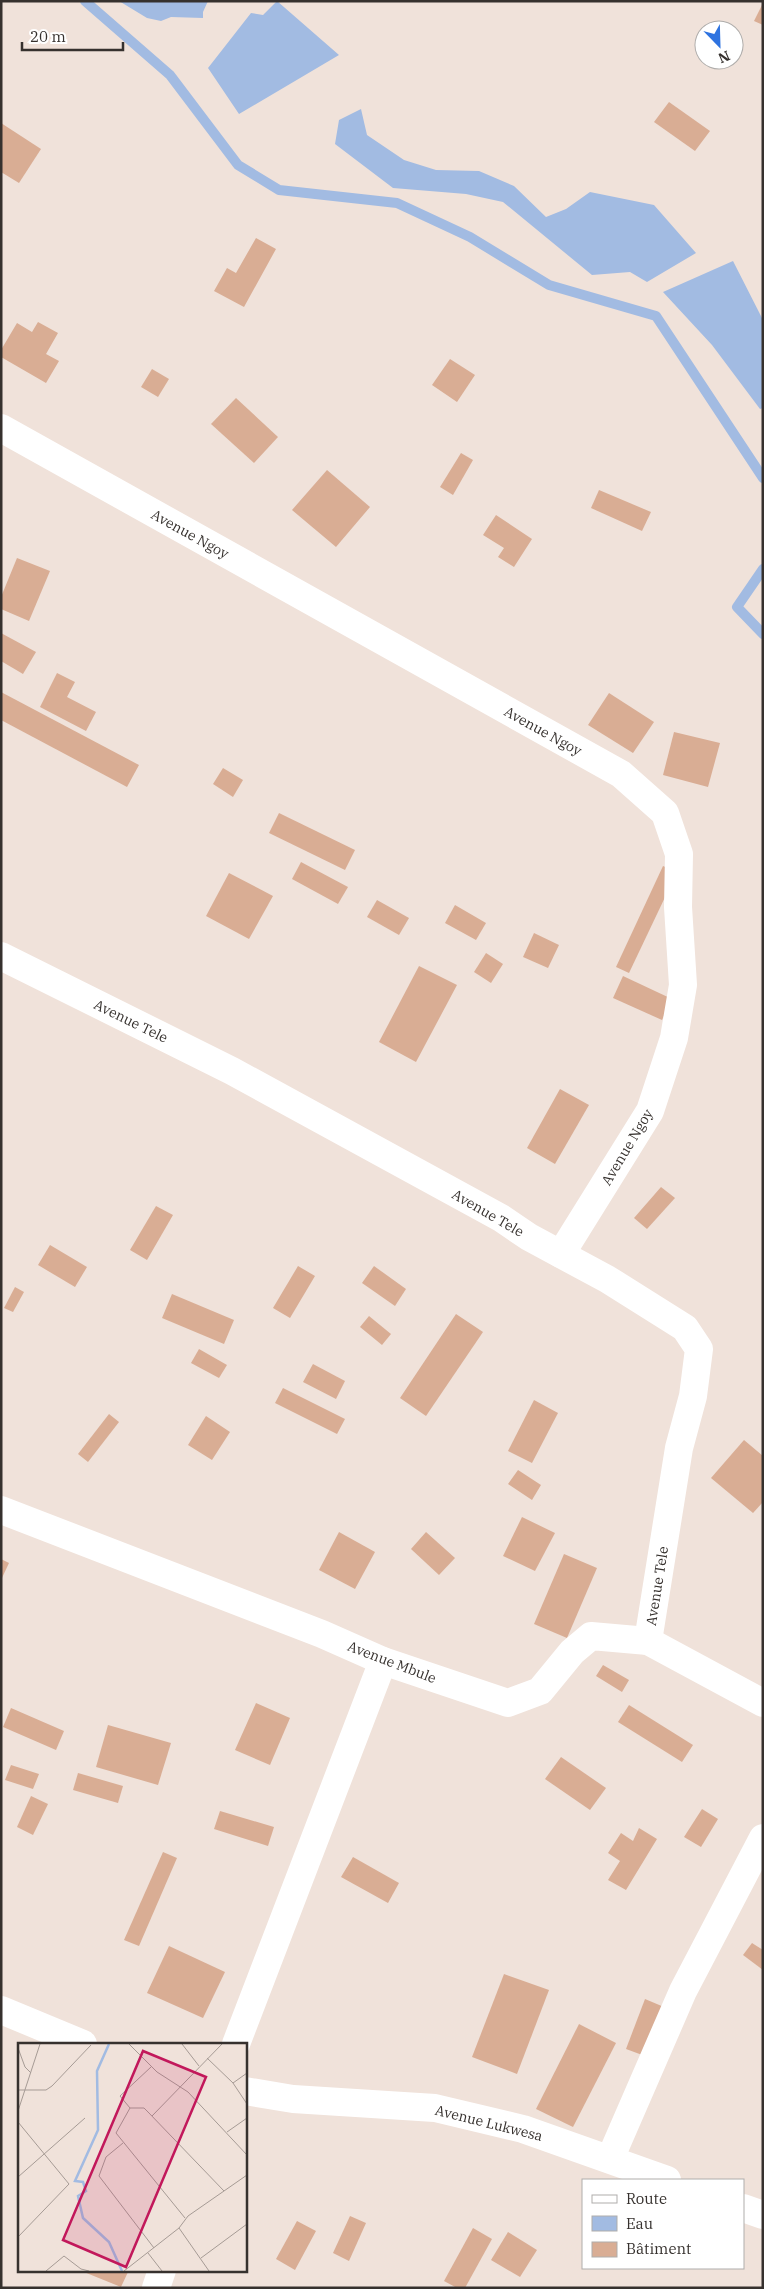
<svg xmlns="http://www.w3.org/2000/svg" width="764" height="2289" viewBox="0 0 764 2289" font-family="'IBM Plex Serif',serif">
<style>
.water{fill:#a2bbe2}
.lines{fill:none;stroke-linecap:round;stroke-linejoin:round}
.stream{stroke:#a2bbe2;stroke-width:10}
.building{fill:#d9ad94}
.minor{stroke:#fff;stroke-width:28}
.labels{text-anchor:middle;stroke-width:4;stroke-linejoin:round;paint-order:stroke}
.street-label{font-size:14px;fill:#36312e;stroke:#fff}
.inset-river{fill:none;stroke:#a2bbe2;stroke-width:2.5}
.inset-road{fill:none;stroke:#a69b95;stroke-width:1}
.view{fill:#c2185b;fill-opacity:0.15;stroke:#c2185b;stroke-width:2.5}
.inset-edge{fill:none;stroke:#36312e;stroke-width:2.5}
</style>
<rect width="100%" height="100%" fill="#f0e2da"/>
<g class="water">
<polygon points="119,1 208,1 203,12 203,18 171,17 161,21 147,18"/>
<polygon points="277,1 339,55 239,114 208,68 251,13 263,15"/>
<polygon points="361,109 367,135 404,160 436,170 479,171 514,186 546,217 566,209 590,192 654,205 696,253 647,282 630,272 592,275 503,202 466,194 393,188 335,144 339,120"/>
<polygon points="733,261 763,320 763,408 760,409 712,345 663,292"/>
</g>
<g class="lines">
<g class="stream">
<polyline points="85,1 170,75 238,165 279,190 397,203 470,237 549,285 656,316 763,478"/>
<polyline points="763,569 737,607 763,634"/>
</g>
</g>
<g class="building">
<polygon points="763,3 763,25 754,21"/>
<polygon points="669,102 710,131 695,151 654,122"/>
<polygon points="1,123 41,149 19,183 1,172"/>
<polygon points="256,238 276,249 244,307 214,291 227,268 236,273"/>
<polygon points="38,322 58,333 46,354 59,361 46,383 1,357 1,350 17,323 32,332"/>
<polygon points="450,359 475,375 457,402 432,385"/>
<polygon points="152,369 169,379 158,397 141,387"/>
<polygon points="236,398 278,437 254,463 211,424"/>
<polygon points="461,453 473,460 453,495 440,487"/>
<polygon points="327,470 370,507 336,547 292,510"/>
<polygon points="599,490 651,512 642,531 591,508"/>
<polygon points="496,515 532,539 514,567 498,557 504,548 483,535"/>
<polygon points="17,558 50,571 29,621 1,609 1,597"/>
<polygon points="1,633 36,652 23,674 1,661"/>
<polygon points="57,673 75,682 67,697 96,712 86,731 40,707"/>
<polygon points="1,692 139,765 127,787 1,720"/>
<polygon points="609,693 654,722 633,753 588,725"/>
<polygon points="674,732 720,743 708,787 663,775"/>
<polygon points="223,768 243,780 233,797 213,784"/>
<polygon points="279,813 355,850 345,870 269,833"/>
<polygon points="301,862 348,887 338,904 292,879"/>
<polygon points="663,866 677,872 629,973 616,967"/>
<polygon points="229,873 273,896 249,939 206,916"/>
<polygon points="377,900 409,918 399,935 367,917"/>
<polygon points="455,905 486,923 476,940 445,923"/>
<polygon points="534,933 559,945 548,968 523,957"/>
<polygon points="486,953 503,964 491,983 474,972"/>
<polygon points="419,966 457,985 416,1062 379,1042"/>
<polygon points="623,976 672,999 662,1020 613,998"/>
<polygon points="560,1089 589,1105 555,1164 527,1148"/>
<polygon points="661,1187 675,1198 647,1229 634,1218"/>
<polygon points="156,1206 173,1215 147,1260 130,1250"/>
<polygon points="50,1245 87,1267 75,1287 38,1265"/>
<polygon points="298,1266 315,1276 290,1318 273,1308"/>
<polygon points="374,1266 406,1289 395,1306 362,1283"/>
<polygon points="15,1287 24,1292 13,1312 4,1308"/>
<polygon points="172,1294 234,1320 224,1344 162,1318"/>
<polygon points="456,1314 483,1332 426,1416 400,1398"/>
<polygon points="369,1316 391,1334 382,1345 360,1327"/>
<polygon points="199,1349 227,1365 219,1378 191,1363"/>
<polygon points="313,1364 345,1381 336,1399 303,1382"/>
<polygon points="283,1388 345,1419 337,1434 275,1403"/>
<polygon points="534,1400 558,1413 532,1463 508,1451"/>
<polygon points="109,1414 119,1422 88,1462 78,1454"/>
<polygon points="206,1416 230,1432 212,1460 188,1445"/>
<polygon points="744,1440 763,1456 763,1502 753,1513 711,1478"/>
<polygon points="518,1470 541,1485 532,1500 508,1484"/>
<polygon points="522,1517 555,1533 535,1571 503,1556"/>
<polygon points="339,1532 375,1552 355,1589 319,1570"/>
<polygon points="426,1532 455,1558 439,1575 411,1549"/>
<polygon points="564,1554 597,1568 567,1638 534,1624"/>
<polygon points="1,1559 9,1563 1,1580"/>
<polygon points="603,1665 629,1680 622,1692 596,1676"/>
<polygon points="256,1703 290,1718 270,1765 235,1750"/>
<polygon points="629,1705 693,1745 682,1762 618,1722"/>
<polygon points="11,1708 64,1731 56,1750 3,1727"/>
<polygon points="108,1725 171,1743 158,1785 96,1767"/>
<polygon points="561,1757 606,1788 590,1810 545,1779"/>
<polygon points="11,1765 39,1774 33,1789 5,1780"/>
<polygon points="78,1773 123,1786 118,1803 73,1790"/>
<polygon points="31,1796 48,1804 33,1835 17,1827"/>
<polygon points="702,1809 718,1819 701,1847 684,1837"/>
<polygon points="220,1811 274,1827 268,1846 214,1829"/>
<polygon points="639,1828 657,1839 626,1890 608,1880 620,1861 608,1853 621,1833 633,1841"/>
<polygon points="163,1852 177,1858 139,1946 124,1940"/>
<polygon points="353,1857 399,1883 388,1903 341,1877"/>
<polygon points="752,1943 763,1950 763,1970 743,1955"/>
<polygon points="169,1946 225,1972 203,2018 147,1993"/>
<polygon points="504,1974 549,1990 517,2074 472,2057"/>
<polygon points="645,1999 664,2007 645,2056 626,2049"/>
<polygon points="579,2024 616,2043 573,2127 536,2109"/>
<polygon points="350,2216 366,2223 349,2261 333,2253"/>
<polygon points="297,2221 316,2231 295,2270 276,2259"/>
<polygon points="473,2228 492,2239 465,2288 457,2288 444,2281"/>
<polygon points="508,2232 537,2250 520,2277 491,2260"/>
<polygon points="79,2270 123,2270 128,2272 121,2287"/>
</g>
<g class="lines">
<g class="minor">
<polyline points="1,428 621,774 665,813 679,854 678,907 683,985 674,1038 650,1111 561,1254"/>
<polyline points="1,956 232,1071 501,1218 529,1237 607,1279 685,1328 699,1349 693,1396 679,1448 648,1641"/>
<polyline points="1,1510 322,1634 383,1661 508,1703 540,1691 572,1652 591,1636 648,1641 763,1703"/>
<polyline points="1,2010 83,2044"/>
<polyline points="236,2044 383,1661"/>
<polyline points="245,2091 293,2099 435,2108 523,2129 667,2180"/>
<polyline points="610,2159 683,1991 763,1838"/>
<polyline points="743,2208 763,2215"/>
<polyline points="156,2288 162,2270"/>
</g>
</g>
<g class="labels">
<g class="street-label">
<text transform="translate(190 534) rotate(29)" y="5">Avenue Ngoy</text>
<text transform="translate(543 731) rotate(29)" y="5">Avenue Ngoy</text>
<text transform="translate(131 1021) rotate(26)" y="5">Avenue Tele</text>
<text transform="translate(627 1147) rotate(-59)" y="5">Avenue Ngoy</text>
<text transform="translate(488 1213) rotate(30)" y="5">Avenue Tele</text>
<text transform="translate(657 1586) rotate(-81)" y="5">Avenue Tele</text>
<text transform="translate(392 1662) rotate(21)" y="5">Avenue Mbule</text>
<text transform="translate(489 2123) rotate(14)" y="5">Avenue Lukwesa</text>
</g>
</g>
<g transform="translate(18 2043)">
<rect width="229" height="229" fill="#f0e2da"/>
<path class="inset-river" d="M91,1L79,28L80,87L57,138L65,139L68,148L60,153L65,175L91,199L104,228"/>
<path class="inset-road" d="M111,1L139,29L170,49L229,112M164,1L181,23M0,5L7,24L13,30M189,15L215,40L229,61M133,24L102,53L112,65H126L130,69L206,148M215,40L229,30M0,47H28L34,43L73,2M112,65L98,90L167,175M0,68L22,1M134,73L204,1M0,79L51,141L0,194M209,89L229,75M105,100L88,114L81,133L136,205M0,134L67,75M161,185L191,228M130,210L144,228M183,215L229,181M28,228L46,213L63,226L71,228M106,228L161,185L170,173L229,132"/>
<path class="view" d="M125,8L188,34L108,224L45,197Z"/>
<rect width="229" height="229" class="inset-edge"/>
</g>
<rect width="764" height="2289" fill="none" stroke="#36312e" stroke-width="5"/>
<rect x="582" y="2179" width="162" height="90" fill="#ffffff" stroke="#afadab"/>
<rect x="592" y="2195" width="25" height="8" fill="#ffffff" stroke="#afadab"/>
<text x="626" y="2204" font-size="15" fill="#36312e">Route</text>
<rect x="592" y="2216" width="25" height="15" fill="#a2bbe2" stroke="#afadab"/>
<text x="626" y="2229" font-size="15" fill="#36312e">Eau</text>
<rect x="592" y="2242" width="25" height="15" fill="#d9ad94" stroke="#afadab"/>
<text x="626" y="2254" font-size="15" fill="#36312e">Bâtiment</text>
<g transform="translate(719 45) rotate(157)"><circle r="24" fill="#ffffff" stroke="#afadab"/>
<path d="M0-4L9 19L0 12L-9 19Z" fill="#2e73e0"/>
<text y="-8" font-size="14" font-weight="bold" text-anchor="middle" fill="#36312e">N</text>
</g>
<path d="M22 42v8h101v-8" fill="none" stroke="#36312e" stroke-width="2.5"/>
<text x="30" y="42" font-size="15" fill="#36312e" stroke="#ffffff" stroke-width="4" paint-order="stroke">20 m</text>
</svg>
